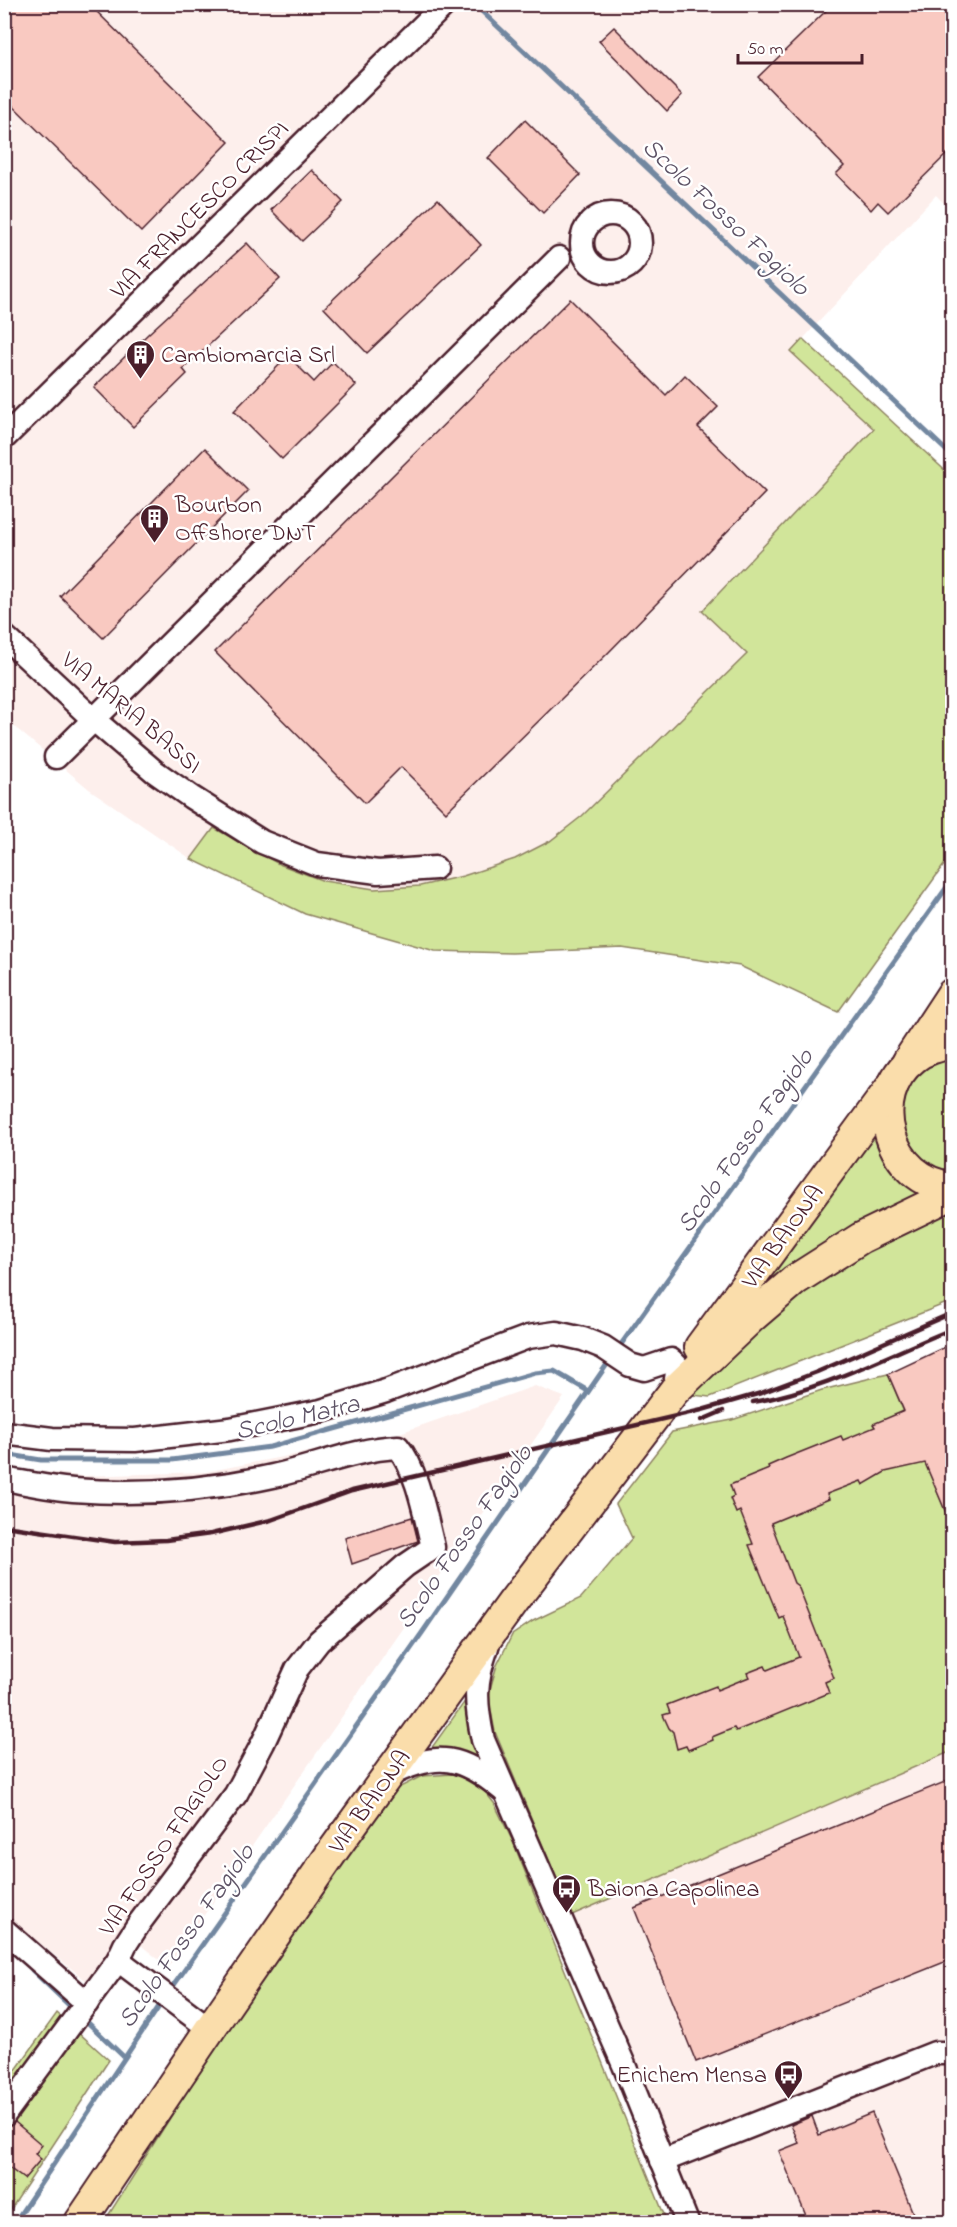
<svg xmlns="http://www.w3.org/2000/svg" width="957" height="2227" viewBox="0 0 957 2227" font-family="'Indie Flower',sans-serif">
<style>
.built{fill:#fdefec}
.green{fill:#d1e59a;stroke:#8e8262;stroke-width:1.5}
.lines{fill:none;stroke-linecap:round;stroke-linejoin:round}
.stream{stroke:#7287a0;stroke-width:5}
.building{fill:#f9c9c1;stroke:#4a1f2b;stroke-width:1.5}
.minor-casing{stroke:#4a1f2b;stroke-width:27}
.major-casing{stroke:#4a1f2b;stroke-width:34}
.minor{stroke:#fff;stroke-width:22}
.major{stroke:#faddab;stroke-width:30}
.rail{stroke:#4a1f2b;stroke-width:4.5}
.labels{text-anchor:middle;stroke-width:5;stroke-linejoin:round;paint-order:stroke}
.street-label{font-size:24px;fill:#4a1f2b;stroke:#fff}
.poi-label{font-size:24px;fill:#4a1f2b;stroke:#fff;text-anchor:start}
.water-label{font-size:26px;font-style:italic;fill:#5e5366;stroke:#fff}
</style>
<rect width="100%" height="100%" fill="#fff"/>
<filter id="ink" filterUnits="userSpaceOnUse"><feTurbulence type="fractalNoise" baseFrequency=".0167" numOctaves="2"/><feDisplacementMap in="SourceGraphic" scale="12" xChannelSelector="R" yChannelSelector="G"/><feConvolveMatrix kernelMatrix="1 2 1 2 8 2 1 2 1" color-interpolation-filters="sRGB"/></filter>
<g filter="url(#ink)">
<g class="built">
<polygon points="4,5 952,5 952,212 936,195 791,352 875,428 702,610 748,654 582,816 550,841 515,859 463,876 420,886 374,889 324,881 279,864 214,828 191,859 89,789 5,719"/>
<polygon points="535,1386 564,1397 168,1967 122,1930 89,1983 5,1915 4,1467 81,1476 205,1472 391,1436"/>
<polygon points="952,1751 952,2222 701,2222 572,1915"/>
</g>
<g class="green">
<polygon points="803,339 952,477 952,854 838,1012 740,966 622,948 512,953 435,951 305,914 191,859 214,828 279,864 324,881 374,889 420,886 463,876 515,859 550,841 582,816 747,654 702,611 874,429 791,352"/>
<path d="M952,1057V1176C940,1172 929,1168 919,1159C886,1125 905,1063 952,1057Z"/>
<polygon points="881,1120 933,1191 763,1288 760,1285"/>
<polygon points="952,1208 952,1301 710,1397 692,1395 751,1335 833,1264"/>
<polygon points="888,1374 952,1527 952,1751 572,1915 495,1732 488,1696 497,1665 512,1635 533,1621 581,1598 632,1538 616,1504 672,1432 732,1420 822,1390"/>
<polygon points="468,1697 480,1759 459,1750 437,1752 430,1750"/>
<polygon points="453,1774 478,1783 494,1803 513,1842 667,2222 104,2222 264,1970 396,1789 422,1776"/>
<polygon points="57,2013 109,2060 5,2218 5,2085"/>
</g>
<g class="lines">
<g class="stream">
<polyline points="474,4 952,456"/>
<polyline points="617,1350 952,880"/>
<polyline points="4,1454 41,1460 172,1460 270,1447 535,1373 554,1371 588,1391"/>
<polyline points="32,1970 75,2011"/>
<polyline points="169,1992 422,1633 610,1360"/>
<polyline points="82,2017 124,2057"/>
<polyline points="15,2222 164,1999"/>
</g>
</g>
<g class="building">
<polygon points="4,4 89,4 229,142 141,232 4,97"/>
<polygon points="833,4 948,4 952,10 952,149 888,212 878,202 871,210 836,174 844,166 758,77"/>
<polygon points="614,27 682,95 667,111 599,41"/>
<polygon points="525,120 580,175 543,213 488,158"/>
<polygon points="312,170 343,202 302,241 271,210"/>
<polygon points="438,199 481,245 367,353 324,308"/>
<polygon points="247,243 280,279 183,369 187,374 133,427 94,387 148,334"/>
<polygon points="570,299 666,395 685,375 718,407 698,427 765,493 607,654 446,812 401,767 365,803 215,652"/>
<polygon points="288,356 314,382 333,362 356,385 282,459 234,411"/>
<polygon points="205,448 248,491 103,638 60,596"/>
<polygon points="952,1344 952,1527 925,1463 885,1472 863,1485 861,1481 827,1494 829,1499 771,1523 794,1583 798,1586 834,1678 825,1682 829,1693 736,1731 734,1728 712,1737 713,1740 688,1750 686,1746 677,1749 673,1732 669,1728 663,1715 670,1713 667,1705 716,1686 717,1690 749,1677 747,1673 765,1666 767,1670 799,1657 783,1616 779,1618 749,1545 753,1544 740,1511 736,1513 730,1498 734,1496 730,1485 769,1469 768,1466 786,1458 841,1436 843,1440 875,1427 873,1424 904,1411 888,1374"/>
<polygon points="412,1517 418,1541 352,1564 345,1538"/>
<polygon points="952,1779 952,1959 696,2062 634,1908"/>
<polygon points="872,2113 917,2223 809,2223 779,2151 799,2143 791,2125 812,2116 819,2135"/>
<polygon points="15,2122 42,2145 35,2154 41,2159 24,2179 4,2164 4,2128"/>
</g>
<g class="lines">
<defs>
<g id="minor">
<circle cx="611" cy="243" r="29"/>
<polyline points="4,438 445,4"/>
<polyline points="4,636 93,719 154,771 191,797 262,842 317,864 378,872 435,868"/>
<polyline points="56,757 559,258"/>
<polyline points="4,1433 52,1439 135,1440 230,1429 321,1411 386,1391 528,1337 556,1333 583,1339 603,1347 630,1365 644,1369 671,1360 678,1367 674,1391"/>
<path d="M4,1479C27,1483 50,1488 73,1490C138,1495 209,1490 273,1476C315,1467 355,1449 398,1447C418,1471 425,1516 433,1547L405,1566L319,1641L297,1669L263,1743L236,1794L140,1922L125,1945L118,1960L210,2029"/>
<path d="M487,1647C474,1684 475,1702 483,1740L624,2065L687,2222"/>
<path d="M389,1775C439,1750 461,1756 503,1790"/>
<polyline points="4,1930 87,2003"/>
<polyline points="4,2115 118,1960"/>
<polyline points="662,2161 935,2053 952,2053"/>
</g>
<g id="major">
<path d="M952,1043C939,1046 925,1049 914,1058C864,1097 889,1182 952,1187"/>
<polyline points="908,1061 952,994"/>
<polyline points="700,1347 894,1083"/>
<polyline points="80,2222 210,2029 335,1848 513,1602 674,1391 753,1316 795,1280 861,1238 952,1194"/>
</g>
</defs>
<use href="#minor" class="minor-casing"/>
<use href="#major" class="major-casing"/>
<use href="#minor" class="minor"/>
<use href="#major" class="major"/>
<g class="rail">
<path d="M753,1402C824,1390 887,1355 952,1329"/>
<polyline points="702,1420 723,1411"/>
<polyline points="4,1526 115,1542 166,1540 211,1534 271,1520 352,1491 702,1410 761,1393 817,1372 952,1313"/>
</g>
</g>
</g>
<defs>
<symbol id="building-pin" viewBox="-11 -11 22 30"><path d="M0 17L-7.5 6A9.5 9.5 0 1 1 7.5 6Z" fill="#4a1f2b" stroke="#fff"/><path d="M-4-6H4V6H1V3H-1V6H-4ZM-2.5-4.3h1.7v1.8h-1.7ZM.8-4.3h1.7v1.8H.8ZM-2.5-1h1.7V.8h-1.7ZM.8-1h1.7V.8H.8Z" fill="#fff"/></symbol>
<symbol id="bus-pin" viewBox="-11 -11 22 30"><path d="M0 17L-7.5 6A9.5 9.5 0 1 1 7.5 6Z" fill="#4a1f2b" stroke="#fff"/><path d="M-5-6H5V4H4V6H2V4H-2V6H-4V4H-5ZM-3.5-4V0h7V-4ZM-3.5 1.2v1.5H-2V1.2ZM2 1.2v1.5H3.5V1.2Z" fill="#fff"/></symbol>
</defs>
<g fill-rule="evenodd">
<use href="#building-pin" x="124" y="338" width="33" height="45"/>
<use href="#building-pin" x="138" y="502" width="33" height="45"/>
<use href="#bus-pin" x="550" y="1872" width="33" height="45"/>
<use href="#bus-pin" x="772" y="2058" width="33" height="45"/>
</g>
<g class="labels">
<g class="street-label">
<text transform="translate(199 209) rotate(-45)" y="8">VIA FRANCESCO CRISPI</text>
<text transform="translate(132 712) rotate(40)" y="8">VIA MARIA BASSI</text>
<text transform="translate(782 1236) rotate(-54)" y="8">VIA BAIONA</text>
<text transform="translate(369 1801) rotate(-54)" y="8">VIA BAIONA</text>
<text transform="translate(163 1845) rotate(-56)" y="8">VIA FOSSO FAGIOLO</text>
</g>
<g class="poi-label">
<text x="161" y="362">Cambiomarcia Srl</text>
<text x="175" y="512">Bourbon<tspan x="175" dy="28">Offshore DNT</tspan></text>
<text x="588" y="1896">Baiona Capolinea</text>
<text x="767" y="2082" text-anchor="end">Enichem Mensa</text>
</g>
<g class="water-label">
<text transform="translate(727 216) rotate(43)" y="9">Scolo Fosso Fagiolo</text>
<text transform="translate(744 1140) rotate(-55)" y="9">Scolo Fosso Fagiolo</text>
<text transform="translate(297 1416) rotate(-13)" y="9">Scolo Matra</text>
<text transform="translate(463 1536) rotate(-55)" y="9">Scolo Fosso Fagiolo</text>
<text transform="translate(185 1935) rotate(-55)" y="9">Scolo Fosso Fagiolo</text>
</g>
</g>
<rect width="957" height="2227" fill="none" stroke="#fff" stroke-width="24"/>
<rect x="12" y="12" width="933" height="2203" fill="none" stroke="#4a1f2b" stroke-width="2" filter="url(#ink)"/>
<path d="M738 54v9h124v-9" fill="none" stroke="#4a1f2b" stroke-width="3"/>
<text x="747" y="54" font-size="18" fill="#4a1f2b" stroke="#ffffff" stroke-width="4.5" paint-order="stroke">50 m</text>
</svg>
